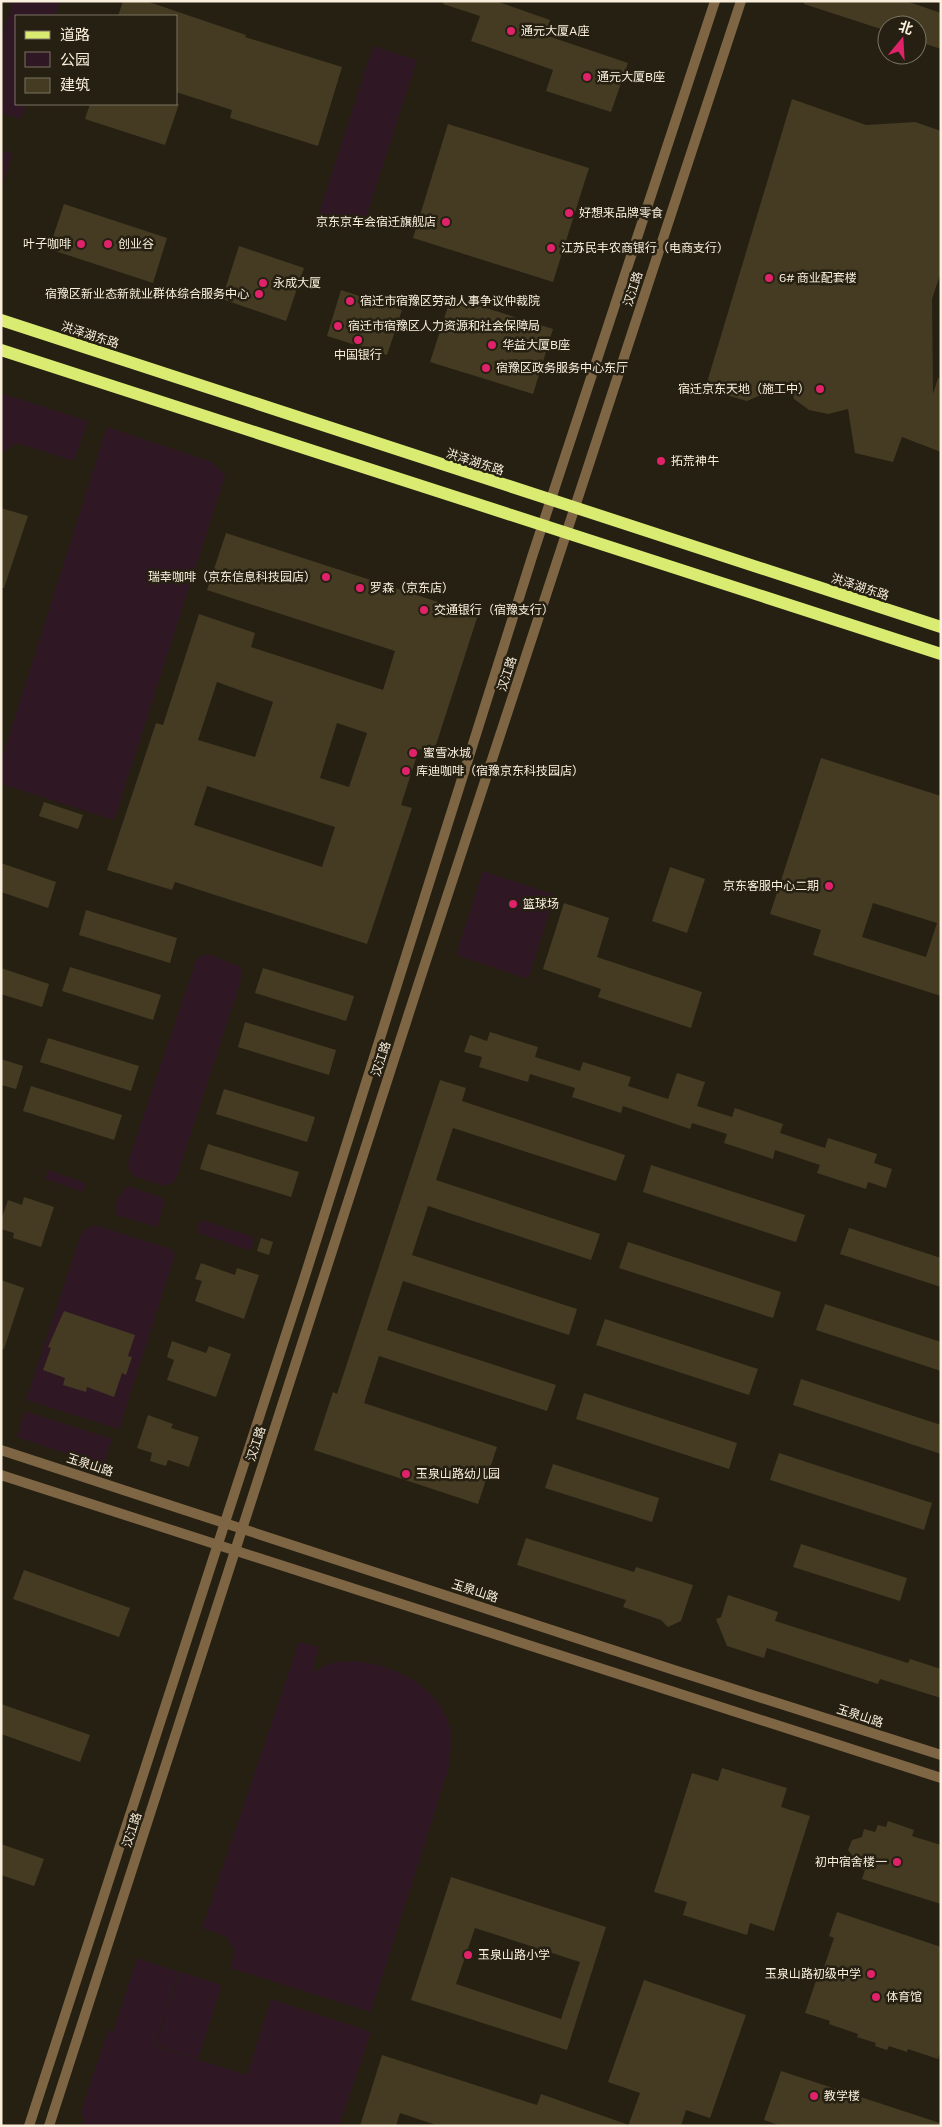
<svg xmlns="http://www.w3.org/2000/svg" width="942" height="2127" viewBox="0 0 942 2127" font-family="Commissioner,'Noto Sans SC',sans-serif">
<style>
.green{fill:#2f1723}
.building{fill:#443b22;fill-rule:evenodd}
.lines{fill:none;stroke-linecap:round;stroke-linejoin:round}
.tertiary{stroke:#7e6544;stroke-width:10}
.primary{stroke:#daeb72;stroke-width:12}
.poi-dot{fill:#e0226a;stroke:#262013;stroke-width:2}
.labels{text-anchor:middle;stroke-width:5;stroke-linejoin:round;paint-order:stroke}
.poi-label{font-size:12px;fill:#faefdc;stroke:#262013;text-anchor:start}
.street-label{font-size:12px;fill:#faefdc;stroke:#262013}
</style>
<rect width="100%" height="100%" fill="#262013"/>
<g class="green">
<polygon points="13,1 60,1 55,16 16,16 16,104 26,104 21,119 1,113 1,38"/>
<polygon points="373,46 417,60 363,227 319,213"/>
<polygon points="1,150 13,154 1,189"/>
<polygon points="1,393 88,421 74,461 16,443 1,454"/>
<polygon points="107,427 212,462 225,476 114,820 1,784 1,761"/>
<polygon points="483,871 555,895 528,979 456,955"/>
<polygon points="207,954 239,966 242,969 242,977 177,1176 174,1182 165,1186 133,1176 128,1168 129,1159 196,961 199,957"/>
<polygon points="48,1170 86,1183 83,1192 45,1179"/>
<path d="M128,1186L162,1198L165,1201L157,1227L116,1215C113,1207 120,1191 128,1186Z"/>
<polygon points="203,1220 253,1237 254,1241 252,1248 248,1250 198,1233 199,1222"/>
<polygon points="95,1225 171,1249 175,1255 119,1429 26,1400 82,1231"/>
<polygon points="25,1411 112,1439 103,1466 17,1437"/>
<path d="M299,1642L319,1647L312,1673C317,1670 323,1666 329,1664C371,1654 425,1676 445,1714C454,1731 450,1750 449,1767L371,2012L230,1968L235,1952L227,1937L202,1928Z"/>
<polygon points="137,1958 179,1972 155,2046 247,2075 271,1999 371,2032 339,2126 85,2126 81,2112 108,2030 113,2032"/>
<polygon points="180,1972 222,1985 198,2059 156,2045"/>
</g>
<g class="building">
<polygon points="123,1 146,1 246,35 245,37 342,67 318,146 230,118 232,110 176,92 176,16 118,16"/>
<polygon points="444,1 496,1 550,20 545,35 628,63 611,112 546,91 553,70 471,41 480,16 443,4"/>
<polygon points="804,1 906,1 941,13 941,49 917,41 917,25 887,25 887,31 804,4"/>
<polygon points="792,99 866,125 915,122 941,131 941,272 932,299 933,394 938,378 941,379 941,452 902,437 893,462 855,453 848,409 828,414 809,410 794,399 789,383 747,401 705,389"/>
<polygon points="90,104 179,104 165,145 85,119"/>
<polygon points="448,124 589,168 553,282 413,238"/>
<polygon points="64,204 167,238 153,283 49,249"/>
<polygon points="239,246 304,268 286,321 222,299"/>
<polygon points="341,290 402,310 387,355 327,336"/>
<polygon points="451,297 553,329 533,394 430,362"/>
<polygon points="1,508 28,516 4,588 1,588"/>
<path d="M226,533L478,615L433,754L419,749L401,805L412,808L367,944L175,882L172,890L107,870L156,723L163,725L199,614L255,633L251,647L383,690L395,651L207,590ZM217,682L273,702L255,757L198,740ZM337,723L367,733L349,787L320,778ZM207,786L335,827L322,867L194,825Z"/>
<path d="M821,758L941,796V996L813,955L821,930L770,914ZM873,903L937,923L926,957L862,937Z"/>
<polygon points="44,802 83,815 78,829 39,816"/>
<polygon points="1,863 56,882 48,908 1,892"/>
<polygon points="670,867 705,879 687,933 652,921"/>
<polygon points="564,903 609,918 597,957 702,992 691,1028 598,997 601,989 543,969"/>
<polygon points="86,910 177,938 170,963 79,935"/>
<polygon points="70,967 161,995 153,1020 62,991"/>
<polygon points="1,968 49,984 42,1007 1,994"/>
<polygon points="263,968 354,996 346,1021 255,993"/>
<polygon points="245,1022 336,1050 329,1075 238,1047"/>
<polygon points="490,1032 538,1047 535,1057 580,1071 583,1062 631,1077 628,1086 668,1099 677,1073 705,1082 697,1106 732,1117 735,1108 783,1124 780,1133 825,1148 828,1138 877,1154 874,1163 892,1169 886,1188 868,1182 866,1189 817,1173 820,1165 775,1150 773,1159 724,1143 727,1134 692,1123 690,1129 623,1106 621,1113 572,1097 575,1088 530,1074 528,1082 479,1067 482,1057 464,1052 470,1035 487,1041"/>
<polygon points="48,1038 139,1066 131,1091 40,1062"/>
<polygon points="1,1059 23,1066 16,1089 1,1085"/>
<polygon points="440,1080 466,1088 462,1101 625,1155 616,1181 453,1128 436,1180 600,1234 591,1260 428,1206 412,1255 577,1309 569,1335 403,1281 387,1330 556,1385 547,1411 379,1356 364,1403 497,1447 478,1504 314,1450 333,1392 337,1394"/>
<polygon points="31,1086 122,1115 114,1140 23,1111"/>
<polygon points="224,1089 315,1117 307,1142 216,1114"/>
<polygon points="208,1144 299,1172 291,1197 200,1169"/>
<polygon points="651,1165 805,1215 796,1242 643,1192"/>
<polygon points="24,1197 54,1207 41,1247 13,1238 14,1233 1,1229 1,1220 8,1200 22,1205"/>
<polygon points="849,1228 941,1258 941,1287 840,1254"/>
<polygon points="261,1238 273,1242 269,1255 257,1251"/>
<polygon points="628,1242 781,1292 773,1318 619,1268"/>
<polygon points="201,1263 235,1275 237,1268 259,1275 244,1319 195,1301 202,1281 195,1279"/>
<polygon points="1,1280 24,1288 4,1349 1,1349"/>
<polygon points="825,1304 941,1342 941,1371 816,1330"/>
<polygon points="64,1311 135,1335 128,1356 132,1357 126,1375 122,1373 114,1397 87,1387 86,1392 63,1385 65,1378 43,1370 51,1348 48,1347"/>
<polygon points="605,1319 758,1369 749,1395 596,1345"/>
<polygon points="172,1341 206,1353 209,1346 231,1354 216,1397 167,1380 174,1360 167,1357"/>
<polygon points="801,1379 941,1425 941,1454 793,1405"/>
<polygon points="584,1393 737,1443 729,1469 576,1419"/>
<polygon points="148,1415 173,1424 171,1428 199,1437 189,1467 168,1460 166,1466 150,1461 152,1453 137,1448"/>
<polygon points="779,1453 932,1503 924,1530 770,1480"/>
<polygon points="553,1464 659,1498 652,1522 545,1488"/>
<polygon points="526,1538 634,1572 636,1567 693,1585 681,1621 668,1627 661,1620 623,1607 626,1600 517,1565"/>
<polygon points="801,1544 907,1578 900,1601 793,1567"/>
<polygon points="24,1570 130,1608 119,1637 13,1599"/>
<polygon points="728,1595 778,1612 775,1621 908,1663 910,1659 941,1669 941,1698 880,1679 878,1684 767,1648 764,1658 727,1646 716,1619 721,1617"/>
<polygon points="1,1704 90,1735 80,1762 1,1734"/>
<polygon points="722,1768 787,1788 781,1807 810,1816 774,1931 750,1923 747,1935 683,1915 687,1902 654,1892 692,1773 718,1781"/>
<polygon points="888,1821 914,1830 912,1836 941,1845 941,1904 862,1879 865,1870 852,1866 854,1858 848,1850 852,1840 862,1837 864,1829 875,1832 878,1825 886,1827"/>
<polygon points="1,1844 44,1859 34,1886 1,1875"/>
<path d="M451,1877L606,1927L567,2050L411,2000ZM475,1928L580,1962L561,2019L456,1984Z"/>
<polygon points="837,1912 941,1947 941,2050 938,2059 908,2049 907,2052 889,2046 887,2050 875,2046 876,2043 857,2037 858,2034 829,2024 830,2021 805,2013 816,1981 819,1982 834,1938 829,1936"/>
<polygon points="644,1980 746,2015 710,2118 686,2110 681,2126 628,2126 640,2093 608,2082"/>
<polygon points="382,2055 537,2105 541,2094 626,2124 626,2126 439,2126 400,2113 396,2126 360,2126"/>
<polygon points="781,2071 940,2123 939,2126 781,2126 764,2120"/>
</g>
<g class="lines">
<g class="tertiary">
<polyline points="1,1450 674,1670 941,1755"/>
<polyline points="1,1475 941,1778"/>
<polyline points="29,2126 304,1279 532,557 715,1"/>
<polyline points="49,2126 420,979 741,1"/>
</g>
<g class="primary">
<polyline points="1,320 941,627"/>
<polyline points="1,350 941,654"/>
</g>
</g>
<g class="poi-dot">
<circle cx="511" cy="31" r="5"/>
<circle cx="587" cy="77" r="5"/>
<circle cx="569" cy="213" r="5"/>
<circle cx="446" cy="222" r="5"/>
<circle cx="81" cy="244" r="5"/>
<circle cx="108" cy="244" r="5"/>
<circle cx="551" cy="248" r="5"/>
<circle cx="769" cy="278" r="5"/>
<circle cx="263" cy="283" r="5"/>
<circle cx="259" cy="294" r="5"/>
<circle cx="350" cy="301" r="5"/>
<circle cx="338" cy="326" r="5"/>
<circle cx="358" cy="340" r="5"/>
<circle cx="492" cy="345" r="5"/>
<circle cx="486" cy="368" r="5"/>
<circle cx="820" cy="389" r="5"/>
<circle cx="661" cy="461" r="5"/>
<circle cx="326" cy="577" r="5"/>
<circle cx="360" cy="588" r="5"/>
<circle cx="424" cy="610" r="5"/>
<circle cx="413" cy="753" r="5"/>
<circle cx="406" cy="771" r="5"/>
<circle cx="829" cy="886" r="5"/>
<circle cx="513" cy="904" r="5"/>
<circle cx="406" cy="1474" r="5"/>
<circle cx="897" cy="1862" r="5"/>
<circle cx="468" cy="1955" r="5"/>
<circle cx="871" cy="1974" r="5"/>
<circle cx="876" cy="1997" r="5"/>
<circle cx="814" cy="2096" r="5"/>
</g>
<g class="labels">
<g class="poi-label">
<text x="521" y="35">通元大厦A座</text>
<text x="597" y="81">通元大厦B座</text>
<text x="579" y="217">好想来品牌零食</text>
<text x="436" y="226" text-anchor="end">京东京车会宿迁旗舰店</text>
<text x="71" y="248" text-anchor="end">叶子咖啡</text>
<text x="118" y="248">创业谷</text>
<text x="561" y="252">江苏民丰农商银行（电商支行）</text>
<text x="779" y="282">6# 商业配套楼</text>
<text x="273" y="287">永成大厦</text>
<text x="249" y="298" text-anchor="end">宿豫区新业态新就业群体综合服务中心</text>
<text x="360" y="305">宿迁市宿豫区劳动人事争议仲裁院</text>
<text x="348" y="330">宿迁市宿豫区人力资源和社会保障局</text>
<text x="502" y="349">华益大厦B座</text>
<text x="358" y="359" text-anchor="middle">中国银行</text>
<text x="496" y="372">宿豫区政务服务中心东厅</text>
<text x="810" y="393" text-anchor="end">宿迁京东天地（施工中）</text>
<text x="671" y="465">拓荒神牛</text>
<text x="316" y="581" text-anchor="end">瑞幸咖啡（京东信息科技园店）</text>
<text x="370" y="592">罗森（京东店）</text>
<text x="434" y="614">交通银行（宿豫支行）</text>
<text x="423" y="757">蜜雪冰城</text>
<text x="416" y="775">库迪咖啡（宿豫京东科技园店）</text>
<text x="819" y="890" text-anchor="end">京东客服中心二期</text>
<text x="523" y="908">篮球场</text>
<text x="416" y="1478">玉泉山路幼儿园</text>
<text x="887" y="1866" text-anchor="end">初中宿舍楼一</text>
<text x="478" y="1959">玉泉山路小学</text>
<text x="861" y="1978" text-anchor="end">玉泉山路初级中学</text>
<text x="886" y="2001">体育馆</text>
<text x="824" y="2100">教学楼</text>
</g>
<g class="street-label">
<text transform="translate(633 289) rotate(-72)" y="4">汉江路</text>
<text transform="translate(90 335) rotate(18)" y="4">洪泽湖东路</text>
<text transform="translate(475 462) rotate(18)" y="4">洪泽湖东路</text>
<text transform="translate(860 587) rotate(18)" y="4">洪泽湖东路</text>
<text transform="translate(507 674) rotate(-72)" y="4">汉江路</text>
<text transform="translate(381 1059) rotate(-72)" y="4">汉江路</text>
<text transform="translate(256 1444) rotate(-72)" y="4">汉江路</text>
<text transform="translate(90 1465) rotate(18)" y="4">玉泉山路</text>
<text transform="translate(475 1591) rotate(18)" y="4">玉泉山路</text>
<text transform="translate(860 1716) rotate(18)" y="4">玉泉山路</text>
<text transform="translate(132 1830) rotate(-72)" y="4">汉江路</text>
</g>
</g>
<rect width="942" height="2127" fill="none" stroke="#faefdc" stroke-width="5"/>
<rect x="15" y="15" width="162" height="90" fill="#262013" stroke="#7b7363"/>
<rect x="25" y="31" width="25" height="8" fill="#daeb72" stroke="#7b7363"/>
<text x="60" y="40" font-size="15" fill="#faefdc">道路</text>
<rect x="25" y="52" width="25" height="15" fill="#2f1723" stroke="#7b7363"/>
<text x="60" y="65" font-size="15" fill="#faefdc">公园</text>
<rect x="25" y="78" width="25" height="15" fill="#443b22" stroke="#7b7363"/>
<text x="60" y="90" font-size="15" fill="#faefdc">建筑</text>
<g transform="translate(902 40) rotate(18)"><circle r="24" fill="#262013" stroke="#7b7363"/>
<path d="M0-4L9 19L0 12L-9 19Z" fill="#e0226a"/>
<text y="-8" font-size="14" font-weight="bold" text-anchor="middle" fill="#faefdc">北</text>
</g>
</svg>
